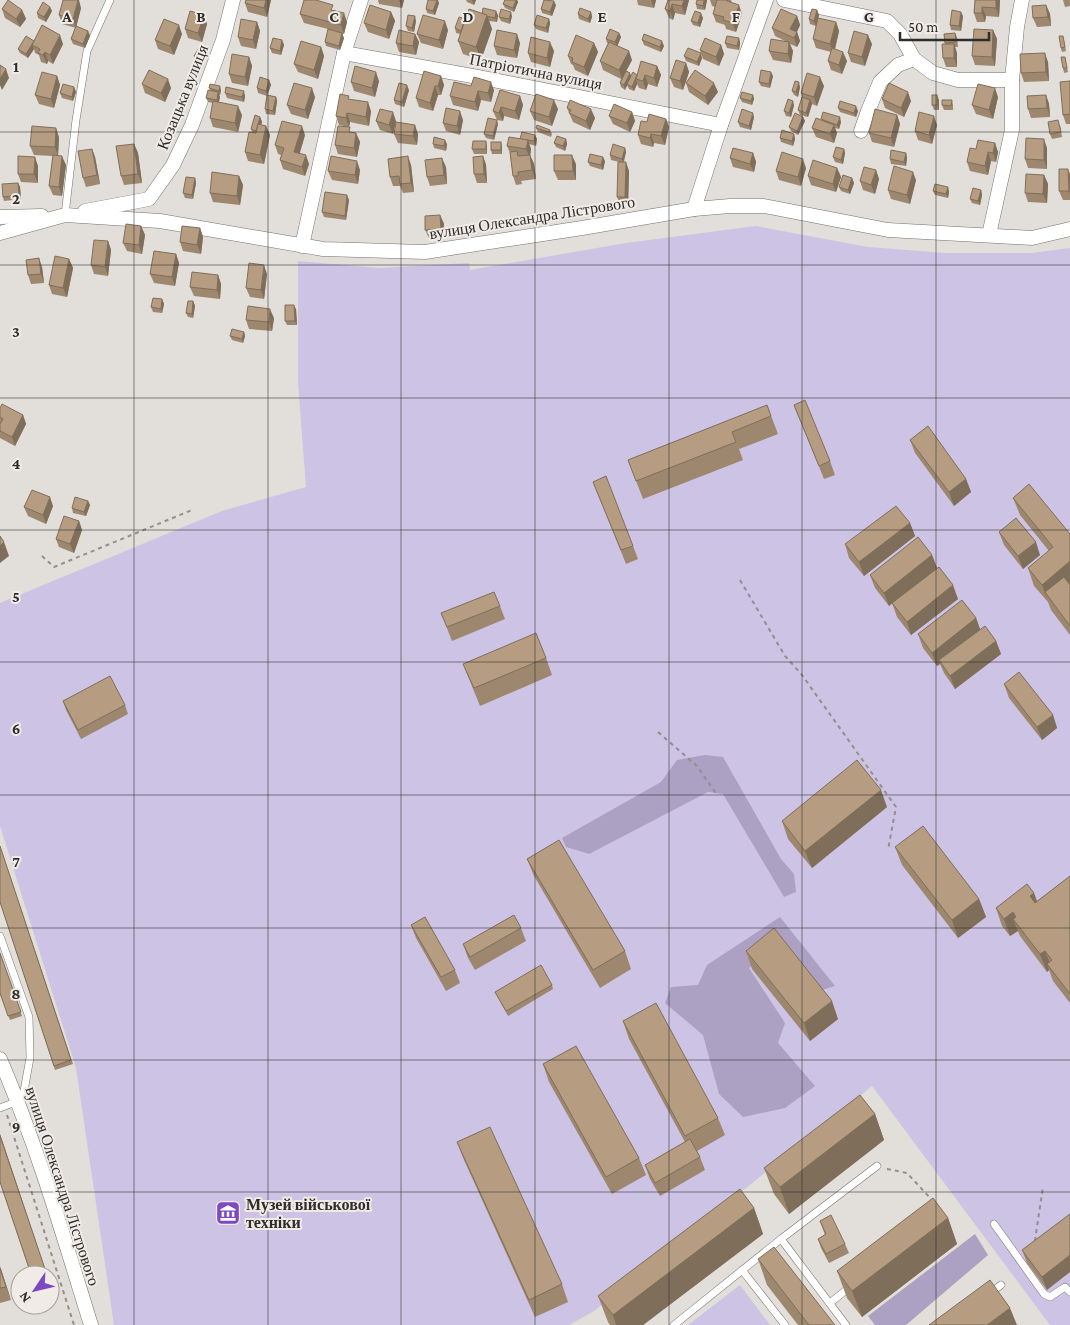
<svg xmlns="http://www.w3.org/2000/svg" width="1070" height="1325" viewBox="0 0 1070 1325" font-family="'Crimson Pro',serif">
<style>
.green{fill:#cdc3e4}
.forest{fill:#aca1c2}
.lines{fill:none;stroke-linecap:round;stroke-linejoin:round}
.service-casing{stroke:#75716d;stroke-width:8}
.minor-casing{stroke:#75716d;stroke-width:15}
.path{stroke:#928f8c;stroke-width:2;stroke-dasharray:4 4;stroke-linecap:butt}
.service{stroke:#fff;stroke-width:7}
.minor{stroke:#fff;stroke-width:14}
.wall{fill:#9d876f}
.shaded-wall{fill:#7f6e5a}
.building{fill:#b69d81;stroke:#7f6e5a}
.grid{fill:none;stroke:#2e2d2b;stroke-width:1;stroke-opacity:0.55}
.labels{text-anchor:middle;stroke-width:4;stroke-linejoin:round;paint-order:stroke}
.street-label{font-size:16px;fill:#2e2d2b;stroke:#f0ebe6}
.poi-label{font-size:16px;font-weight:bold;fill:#2e2d2b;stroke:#f0ebe6;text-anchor:start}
.grid-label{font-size:16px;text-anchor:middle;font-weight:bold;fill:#2e2d2b;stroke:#f0ebe6;stroke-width:4;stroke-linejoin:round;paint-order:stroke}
</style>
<rect width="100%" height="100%" fill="#e2ded9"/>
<g class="green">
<polygon points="756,226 868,247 945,253 1032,253 1070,248 1070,1325 1050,1325 872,1086 594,1311 569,1325 114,1325 76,1068 0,826 0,603 222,511 306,487 298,383 298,261 379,268 469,263 470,270 626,243"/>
<polygon points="740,1285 770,1325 688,1325"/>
</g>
<g class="forest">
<polygon points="705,755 723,757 781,859 794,874 796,892 784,897 723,794 708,792 589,854 566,847 562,838 661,782 677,760"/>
<polygon points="780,917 835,986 822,990 778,941 749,968 785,1023 778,1043 815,1086 785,1108 743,1117 719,1094 703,1035 665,1003 671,987 698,985 707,965"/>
<polygon points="975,1234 988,1255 906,1325 875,1325 868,1316"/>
</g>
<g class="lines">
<defs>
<g id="service">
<polyline points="65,215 76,120 87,51 110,0"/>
<polyline points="0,936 29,1017 30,1058 24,1091 18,1101 0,1108"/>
<polyline points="994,1224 1044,1294 1050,1297 1065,1287 1070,1292"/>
<polyline points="781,1239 877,1166"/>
<polyline points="742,1270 785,1325"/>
<polyline points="989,1294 1001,1285"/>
<polyline points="830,1303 851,1286"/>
<polyline points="674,1325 781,1239 846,1325"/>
</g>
<g id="minor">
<polyline points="784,0 887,21 900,34 914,59 933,73 958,80 1012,80"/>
<polyline points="344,53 478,77 721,125"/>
<polyline points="861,131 868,111 880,82 898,65 914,59"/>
<polyline points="694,209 721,125 766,0"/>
<polyline points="85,211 149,199 173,165 192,125 223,40 233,0"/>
<polyline points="0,217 42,216"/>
<polyline points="0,233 65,215 160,221 323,249 425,252 582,228 694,209 730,206 764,206 888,230 1032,238 1070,229"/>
<polyline points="989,235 1012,130 1012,80 1017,27 1022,0"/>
<polyline points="302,246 344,53 361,0"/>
<path d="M0,1059C37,1145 63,1235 91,1325"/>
</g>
</defs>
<use href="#service" class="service-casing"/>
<use href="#minor" class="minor-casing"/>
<g class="path">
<polyline points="42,556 54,567 192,510"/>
<polyline points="740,580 785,656 802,675 896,807 888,850"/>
<polyline points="658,732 697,766 717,795"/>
<polyline points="7,1115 74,1325"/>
<polyline points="887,1169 907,1173 932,1200"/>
<polyline points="1036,1240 1035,1240 1043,1187"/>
</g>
<use href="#service" class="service"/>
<use href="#minor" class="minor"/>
</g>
<g class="wall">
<polygon points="246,0 271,0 267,17 248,12 245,3"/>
<polygon points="378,0 404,0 402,8 379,4"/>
<polygon points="466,0 476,0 474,5 467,2"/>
<polygon points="505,0 517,0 518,2 514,12 505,8 503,4"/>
<polygon points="637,0 656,0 654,8 638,5"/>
<polygon points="668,0 689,0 685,15 675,13 673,20 669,18 665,9"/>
<polygon points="707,0 705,10 697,9 696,4"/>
<polygon points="710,0 731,0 732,3 742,14 736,32 726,29 725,25 716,22 713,14 715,7 712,6"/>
<polygon points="975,0 1000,0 999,17 986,16 985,22 977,22 974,13"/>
<polygon points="1063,0 1070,0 1070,6 1065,7"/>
<polygon points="439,3 435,15 427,13 426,9"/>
<polygon points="556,5 552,16 542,13 541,9"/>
<polygon points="1046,5 1050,14 1051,26 1037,27 1033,18"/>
<polygon points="50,7 52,11 46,22 38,18 37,13"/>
<polygon points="81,8 76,27 88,31 90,36 85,48 73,44 71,39 76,28 62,24 59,15"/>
<polygon points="2,9 22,10 26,19 20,27 5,18"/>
<polygon points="335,10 347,22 344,34 333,31 344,38 340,50 326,46 325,42 328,29 304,23 300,14"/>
<polygon points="817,10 819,15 816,26 810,24 809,19"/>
<polygon points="391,12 395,21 389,39 368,32 364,23"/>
<polygon points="591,12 592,17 590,23 579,19 578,14"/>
<polygon points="482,14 498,15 497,22 489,21 492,29 481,60 463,54 458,41 460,34 456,33 455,28 465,19"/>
<polygon points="204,15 207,24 202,42 188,38 185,29"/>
<polygon points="512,16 510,24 501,21 499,17"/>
<polygon points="797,16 800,25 797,32 800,41 797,47 790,44 793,51 791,63 773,60 769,51 785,41 775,36 772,28"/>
<polygon points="963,16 961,31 951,30 950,25"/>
<polygon points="703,18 700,27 693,25 691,21"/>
<polygon points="549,19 550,23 548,33 536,29 534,25"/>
<polygon points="416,21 414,32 408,31 406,26"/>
<polygon points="257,22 260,31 256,49 241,46 238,37"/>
<polygon points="836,22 839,31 835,49 847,61 842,74 831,70 828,61 831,52 816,48 813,39"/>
<polygon points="448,30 443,49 421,43 417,34"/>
<polygon points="993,30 997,39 995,66 975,65 972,56"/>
<polygon points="619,33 621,37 617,46 632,60 626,71 630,73 631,76 637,75 657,66 661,75 657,87 648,84 646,90 639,88 637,84 634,91 629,89 627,85 625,90 621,87 620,83 621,79 603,70 600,61 608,43 607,43 606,39"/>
<polygon points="955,33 957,37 958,47 955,47 957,53 957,67 946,67 943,58 945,44 944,34"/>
<polygon points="182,34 174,55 158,49 155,40"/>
<polygon points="415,34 419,42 416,55 399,52 396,43"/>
<polygon points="739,38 740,43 739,50 727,48 725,43"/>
<polygon points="282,40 284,45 281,55 272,53 270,48"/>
<polygon points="642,40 664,46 661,52 644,45"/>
<polygon points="1064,40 1066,51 1062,52 1061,48"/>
<polygon points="34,41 63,44 53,64 48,61 47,64 41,62 39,55 35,53 34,49 28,58 20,53 18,49"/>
<polygon points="520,43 517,58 497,55 494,46"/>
<polygon points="594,43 598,52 588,76 575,70 573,65 571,64 568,56"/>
<polygon points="872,44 865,66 851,62 848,53"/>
<polygon points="721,45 724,54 719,66 703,59 700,50"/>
<polygon points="321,47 324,56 318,79 298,72 294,64"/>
<polygon points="554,51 550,67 531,62 528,53"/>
<polygon points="205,52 207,56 203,64 196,61 194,56"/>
<polygon points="684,56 702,58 699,66 686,61"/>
<polygon points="249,57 252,66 248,86 232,83 229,74"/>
<polygon points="1065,57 1068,72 1064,73 1063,68"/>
<polygon points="1048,62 1049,81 1024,82 1021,73"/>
<polygon points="686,63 689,72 683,90 674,87 670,78"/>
<polygon points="57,76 60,85 54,108 39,104 35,95"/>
<polygon points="441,76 444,85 441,95 438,95 433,111 419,107 416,98"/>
<polygon points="773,76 770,88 761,86 759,82"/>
<polygon points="269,80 271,85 267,95 276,97 277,101 275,115 266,114 265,109 267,96 258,93 257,88"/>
<polygon points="379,81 375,97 354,91 351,82"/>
<polygon points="1070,81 1070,124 1066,124 1063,115"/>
<polygon points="686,83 718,92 708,105 689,92"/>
<polygon points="142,84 171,88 165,102 145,93"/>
<polygon points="471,86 494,90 491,102 481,100 478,111 453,105 450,96"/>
<polygon points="824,86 817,106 812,104 808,117 800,115 798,110 802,97 801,93"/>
<polygon points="74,87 76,92 73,101 62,98 60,93"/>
<polygon points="800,87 798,97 794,95 792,91"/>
<polygon points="209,88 221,90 220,95 219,95 220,97 219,102 242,115 238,132 213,127 210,118 213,103 208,102 206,98 210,90"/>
<polygon points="409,90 404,107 395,104 394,100"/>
<polygon points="225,93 245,96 244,102 227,98"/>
<polygon points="753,95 754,99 752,105 742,102 740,98"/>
<polygon points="1046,95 1049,104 1050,117 1031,118 1028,109"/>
<polygon points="520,96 523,105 519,120 504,116 503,121 497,120 493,111"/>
<polygon points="315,97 308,119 291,114 287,105"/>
<polygon points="998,97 993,119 976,114 972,105"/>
<polygon points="350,99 371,111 369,126 350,122 349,127 339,125 336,116"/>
<polygon points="882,99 911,101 904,117 885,108"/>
<polygon points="939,100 939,110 934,110 932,105"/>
<polygon points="952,100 953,105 953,110 944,110 942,105"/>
<polygon points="794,105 791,117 786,116 784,111"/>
<polygon points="567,108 595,118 590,130 573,122"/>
<polygon points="838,108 858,111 856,117 840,112"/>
<polygon points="558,109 552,126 534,120 530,111"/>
<polygon points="632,112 635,121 630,132 613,124 609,116"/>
<polygon points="897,115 900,124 894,147 872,142 869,133"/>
<polygon points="260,117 262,122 261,125 266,126 270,135 264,164 248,161 245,152 252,132 251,129"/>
<polygon points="754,117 751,130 740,127 738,122"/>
<polygon points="803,117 805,121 798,135 791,131 789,127"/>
<polygon points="666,119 669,127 665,145 654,143 653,147 641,144 638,135 647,122"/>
<polygon points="463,120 460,135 446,131 443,123"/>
<polygon points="821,120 841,122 839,129 835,128 837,133 834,143 816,137 812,128"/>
<polygon points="376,121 396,121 393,134 380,130"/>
<polygon points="498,124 494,140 486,138 484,134"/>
<polygon points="937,125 932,144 918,140 915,131"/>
<polygon points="1060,125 1062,137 1052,139 1050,134"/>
<polygon points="536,128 550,130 552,134 551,137 538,132"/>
<polygon points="352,132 356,133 360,142 357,157 338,154 335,145"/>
<polygon points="394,134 418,134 417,145 398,143"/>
<polygon points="794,134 795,139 793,146 781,142 780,138"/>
<polygon points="305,135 300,153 309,164 305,176 283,169 280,160 281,155 278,154 275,145"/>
<polygon points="535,135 537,139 536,146 529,144 531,149 530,155 534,164 536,179 521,181 522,184 516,185 513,176 510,153 507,146 520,139"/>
<polygon points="59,137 58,156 66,165 62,196 53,195 49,186 53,156 34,155 30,146"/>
<polygon points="566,139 567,144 565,151 556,147 554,143"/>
<polygon points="995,143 998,152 996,162 991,161 988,175 970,171 967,162 976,149"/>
<polygon points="134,144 138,153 142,183 124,185 121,176"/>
<polygon points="433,144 447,144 446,151 434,148"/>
<polygon points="487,146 487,154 474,154 472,149"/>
<polygon points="502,147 502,154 492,154 491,150"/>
<polygon points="625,148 626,152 624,162 629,171 628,206 621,206 617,197 619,162 611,160 610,155"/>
<polygon points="1047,148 1047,169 1028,168 1025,159"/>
<polygon points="92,149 95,157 100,184 86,187 83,178"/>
<polygon points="844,149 845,153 843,164 835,162 833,157"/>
<polygon points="753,153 756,162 754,172 733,167 730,158"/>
<polygon points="906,153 907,158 906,166 891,164 890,159"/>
<polygon points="483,156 486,165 487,183 477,183 474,174"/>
<polygon points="605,161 603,170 590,166 588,162"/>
<polygon points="576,164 576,180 558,180 554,171"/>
<polygon points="411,165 414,192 403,193 400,186 393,186 390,177"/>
<polygon points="38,166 38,183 21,182 18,174"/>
<polygon points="446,167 447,184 430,186 427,177"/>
<polygon points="806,168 801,186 779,180 776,171"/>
<polygon points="837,168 841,177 836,192 811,185 808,176"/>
<polygon points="360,170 358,184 332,180 328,171"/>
<polygon points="876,170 879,179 875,194 863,190 860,181"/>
<polygon points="1070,174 1070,200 1063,200 1059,191"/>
<polygon points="1044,175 1048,184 1047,203 1028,202 1025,193"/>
<polygon points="239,176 243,185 240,205 213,202 210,193"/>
<polygon points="195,178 196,183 193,199 185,198 183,193"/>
<polygon points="852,178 854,183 850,194 841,191 839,187"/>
<polygon points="916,180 910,204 891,199 888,190"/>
<polygon points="18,183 20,187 21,199 4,201 3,197"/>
<polygon points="948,187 949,192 948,198 935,195 933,191"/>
<polygon points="981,190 982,195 980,205 972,203 970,199"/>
<polygon points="349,200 346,220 324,217 322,212"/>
<polygon points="440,215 444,224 444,238 429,238 425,230"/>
<polygon points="141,226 145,235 142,254 127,251 123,243"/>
<polygon points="200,228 203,237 201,254 183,251 180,242"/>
<polygon points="108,241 111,250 108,276 94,274 91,265"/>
<polygon points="176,254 179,263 175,286 154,283 150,274"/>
<polygon points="69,259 73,268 67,297 52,294 49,285"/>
<polygon points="42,267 44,283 31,284 28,275"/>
<polygon points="267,274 264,299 250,297 246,288"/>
<polygon points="218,275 221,284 220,299 194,296 190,287"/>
<polygon points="162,299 164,304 162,313 153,312 151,307"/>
<polygon points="193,301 195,306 193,318 188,317 186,313"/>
<polygon points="296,309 297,325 287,325 285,321"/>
<polygon points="274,318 272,331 249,329 246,320"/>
<polygon points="244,332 245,336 243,343 232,340 230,336"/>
<polygon points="767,405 778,434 739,449 743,460 643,499 628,460"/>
<polygon points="794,405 830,461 835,475 824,479"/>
<polygon points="0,408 23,415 26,424 15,446 0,438"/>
<polygon points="910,440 966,479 971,492 954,506 915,453"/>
<polygon points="593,482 633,546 638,559 626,564"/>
<polygon points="1029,484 1070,585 1070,635 1051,610 1048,602 1034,586 1028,568 1049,551 1020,515 1013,498"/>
<polygon points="88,501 90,505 86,516 73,513 72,508"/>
<polygon points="53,506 46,524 28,516 24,507"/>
<polygon points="79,521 82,530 74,553 59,547 56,539"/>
<polygon points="910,523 915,536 864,576 849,558 845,544"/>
<polygon points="999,532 1040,555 1023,569 1004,545"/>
<polygon points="932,555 937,568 958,599 911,635 897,617 892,603 889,606 875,588 870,575"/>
<polygon points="500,606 505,619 452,641 441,613"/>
<polygon points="976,618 980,629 996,641 1001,654 955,689 944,673 940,664 937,666 923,648 918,634"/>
<polygon points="546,658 552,675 480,706 463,664"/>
<polygon points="1004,684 1053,715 1057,728 1042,740 1009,698"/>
<polygon points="63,701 125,705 128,714 81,739 66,710"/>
<polygon points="887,807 812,868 788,839 782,821"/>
<polygon points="0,846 73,1064 55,1070 0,902"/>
<polygon points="895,847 979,899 986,917 958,938 902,865"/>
<polygon points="527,859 625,951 631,969 600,988 534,876"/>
<polygon points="1070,876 1070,1003 1053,981 1049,970 1047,972 1020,936 1018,931 1010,936 1002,926 996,908 1034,893 1037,901"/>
<polygon points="411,925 455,970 460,983 446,991 416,938"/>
<polygon points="521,928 526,941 475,970 468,958 463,944"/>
<polygon points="746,951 838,1019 810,1041 752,969"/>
<polygon points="0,953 22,1016 10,1020 0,994"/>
<polygon points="552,985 553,989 508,1016 497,996 495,992"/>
<polygon points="623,1021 718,1118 725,1135 697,1151 700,1157 705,1170 660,1196 650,1179 645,1165 685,1142 629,1039"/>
<polygon points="543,1064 639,1158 646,1175 612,1194 549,1082"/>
<polygon points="875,1114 884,1140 789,1214 774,1194 764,1168"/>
<polygon points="0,1134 47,1275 31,1275 0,1182"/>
<polygon points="457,1142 562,1284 568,1302 535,1317 464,1160"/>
<polygon points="754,1208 763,1234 643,1325 610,1325 608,1322 598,1296"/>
<polygon points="1070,1214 1047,1290 1027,1263 1022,1250"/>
<polygon points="948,1218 957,1244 862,1317 847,1298 837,1271"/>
<polygon points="820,1221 845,1244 849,1253 829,1263 821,1248 818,1239 825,1235"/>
<polygon points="758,1259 835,1325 798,1325 767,1285"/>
<polygon points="0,1266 11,1300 0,1303"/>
</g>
<g class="shaded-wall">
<polygon points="78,0 79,0 81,8 76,28 73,19"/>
<polygon points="266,0 271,0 267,17 264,8"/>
<polygon points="399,0 404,0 402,8"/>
<polygon points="437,0 438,0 439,3 435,15 433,11"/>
<polygon points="472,0 476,0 474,5"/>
<polygon points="516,0 517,0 518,2 514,12 513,8"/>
<polygon points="651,0 656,0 654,8"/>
<polygon points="684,0 689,0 685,15 682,6"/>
<polygon points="704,0 707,0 705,10 703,6"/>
<polygon points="996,0 1000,0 999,17 996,8"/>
<polygon points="554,1 556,5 552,16 550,12"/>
<polygon points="672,4 675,13 673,20 670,11"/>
<polygon points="739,5 742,14 736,32 733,23"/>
<polygon points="1046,5 1050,14 1051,26 1048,17"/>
<polygon points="50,7 52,11 46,22 44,17"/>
<polygon points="982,7 986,16 985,22 982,13"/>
<polygon points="22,10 26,19 20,27 16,19"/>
<polygon points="817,10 819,15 816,26 814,21"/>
<polygon points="496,11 498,15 497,22 495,18"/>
<polygon points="391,12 395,21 389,39 386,30"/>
<polygon points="511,12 512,16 510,24 509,19"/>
<polygon points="591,12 592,17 590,23 588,19"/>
<polygon points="961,12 963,16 961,31 959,26"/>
<polygon points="344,13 347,22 344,34 341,25"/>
<polygon points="701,13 703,18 700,27 698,23"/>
<polygon points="204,15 207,24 202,42 198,33"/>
<polygon points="487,15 492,29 481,60 476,47"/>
<polygon points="415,16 416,21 414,32 412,28"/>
<polygon points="797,16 800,25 794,38 790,29"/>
<polygon points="549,19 550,23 548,33 546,28"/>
<polygon points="445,21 448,30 443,49 439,40"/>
<polygon points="257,22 260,31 256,49 253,40"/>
<polygon points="836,22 839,31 834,53 830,44"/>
<polygon points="179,25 182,34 174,55 170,46"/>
<polygon points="993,30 997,39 995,66 992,57"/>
<polygon points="88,31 90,36 85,48 83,44"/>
<polygon points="797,32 800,41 797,47 794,38"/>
<polygon points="342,33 344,38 340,50 339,46"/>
<polygon points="619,33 621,37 617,47 615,42"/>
<polygon points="415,34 419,42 416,55 413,46"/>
<polygon points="517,34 520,43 517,58 514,50"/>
<polygon points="60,35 63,44 53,64 50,55"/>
<polygon points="868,35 872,44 865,66 862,57"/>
<polygon points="739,38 740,43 739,50 737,46"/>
<polygon points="282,40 284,45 281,55 280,51"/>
<polygon points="662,41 664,46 661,52 660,47"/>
<polygon points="550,42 554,51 550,67 547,58"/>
<polygon points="789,42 793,51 791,63 788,54"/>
<polygon points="594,43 598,52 588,76 584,67"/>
<polygon points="954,44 957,53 957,67 954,58"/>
<polygon points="32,45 34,49 28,58 26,54"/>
<polygon points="721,45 724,54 719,66 716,57"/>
<polygon points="321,47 324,56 318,79 314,70"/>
<polygon points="629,51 632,60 622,79 619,70"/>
<polygon points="45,52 48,61 47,64 43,55"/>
<polygon points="205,52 207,56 203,64 201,60"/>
<polygon points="843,52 847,61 842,74 839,65"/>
<polygon points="701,53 702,58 699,66 697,62"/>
<polygon points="1045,53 1048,62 1049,81 1046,72"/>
<polygon points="249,57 252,66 248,86 245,77"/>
<polygon points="686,63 689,72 683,90 680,81"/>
<polygon points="657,66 661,75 657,87 654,78"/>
<polygon points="6,69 9,78 2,90 0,85 0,79"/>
<polygon points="376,72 379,81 375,97 372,88"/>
<polygon points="771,72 773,76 770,88 769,84"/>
<polygon points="630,73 631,77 625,90 624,85"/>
<polygon points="638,75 636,79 637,84 634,91 632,87"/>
<polygon points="645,75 648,84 646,90 643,81"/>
<polygon points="57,76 60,85 54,108 51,99"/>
<polygon points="441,76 444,85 441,95 438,86"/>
<polygon points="820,77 824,86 817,106 814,97"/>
<polygon points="168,79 171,88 165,102 161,93"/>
<polygon points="269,80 271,85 267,96 266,91"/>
<polygon points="491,82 494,90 491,102 488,93"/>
<polygon points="799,82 800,87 798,97 796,92"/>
<polygon points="714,83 718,92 708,105 705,96"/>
<polygon points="407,85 409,90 404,107 402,102"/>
<polygon points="220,86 221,90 220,95 219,91"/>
<polygon points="435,86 438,95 433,111 430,103"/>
<polygon points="74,87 76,92 73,101 72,97"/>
<polygon points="312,88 315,97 308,119 305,110"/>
<polygon points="995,88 998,97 993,119 989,110"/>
<polygon points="244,91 245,96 244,102 242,97"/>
<polygon points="478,91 481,100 478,111 475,102"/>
<polygon points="218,92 220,97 218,104 217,100"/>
<polygon points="908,92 911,101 904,117 901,108"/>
<polygon points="753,95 754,99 752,105 751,101"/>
<polygon points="937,95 939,100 939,110 937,105"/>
<polygon points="1046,95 1049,104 1050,117 1047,108"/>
<polygon points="520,96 523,105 519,120 515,111"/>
<polygon points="276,97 277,101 275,115 273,111"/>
<polygon points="554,100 558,109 552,126 549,117"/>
<polygon points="810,100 812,104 808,117 806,113"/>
<polygon points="793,101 794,105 791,117 789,113"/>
<polygon points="368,102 371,111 369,126 366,117"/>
<polygon points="238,106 242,115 238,132 235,123"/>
<polygon points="856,106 858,111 856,117 854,113"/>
<polygon points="501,107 504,116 503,121 499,113"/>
<polygon points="591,109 595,118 590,130 586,121"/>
<polygon points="460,111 463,120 460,135 457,126"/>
<polygon points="393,112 396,121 393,134 389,125"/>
<polygon points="632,112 635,121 630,132 627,123"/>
<polygon points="347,113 350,122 349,127 346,118"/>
<polygon points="753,113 754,117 751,130 749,126"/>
<polygon points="897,115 900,124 894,147 891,138"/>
<polygon points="934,116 937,125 932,144 929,135"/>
<polygon points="260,117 262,122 258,136 256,131"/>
<polygon points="803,117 805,121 798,135 797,131"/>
<polygon points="840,117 841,122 839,129 837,125"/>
<polygon points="666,119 669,127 665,145 661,136"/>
<polygon points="497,120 498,124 494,140 493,136"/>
<polygon points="415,125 418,134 417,145 413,136"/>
<polygon points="834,125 837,133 834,143 830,134"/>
<polygon points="266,126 270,135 264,164 260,155"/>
<polygon points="302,126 305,135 297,161 294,152"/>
<polygon points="56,128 59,137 58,156 55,147"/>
<polygon points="356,133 360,142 357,157 354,148"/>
<polygon points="651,134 654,143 653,147 650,138"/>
<polygon points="794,134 795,139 793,146 792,141"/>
<polygon points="535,135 537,139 536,146 534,141"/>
<polygon points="566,139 567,144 565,151 563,146"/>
<polygon points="1044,139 1047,148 1047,169 1044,160"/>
<polygon points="445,140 447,144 446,151 444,146"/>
<polygon points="528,140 531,149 530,158 526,149"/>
<polygon points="486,141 487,146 487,154 486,149"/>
<polygon points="501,142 502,147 502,154 501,150"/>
<polygon points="995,143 998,152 996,162 993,153"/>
<polygon points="134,144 138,153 142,183 138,174"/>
<polygon points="625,148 626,152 623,163 622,159"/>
<polygon points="92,149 95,157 100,184 97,175"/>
<polygon points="844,149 845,153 843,164 841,160"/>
<polygon points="988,152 991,161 988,175 985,166"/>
<polygon points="753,153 756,162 754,172 750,164"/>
<polygon points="906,153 907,158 906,166 904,162"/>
<polygon points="306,155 309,164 305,176 302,167"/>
<polygon points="530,155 534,164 536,179 532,170"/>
<polygon points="572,155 576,164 576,180 573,171"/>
<polygon points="62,156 66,165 62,196 59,187"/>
<polygon points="408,156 411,165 414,192 411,183"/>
<polygon points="483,156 486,165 487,183 484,174"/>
<polygon points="35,157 38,166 38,183 34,174"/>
<polygon points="603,157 605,161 603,170 601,165"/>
<polygon points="442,158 446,167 447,184 444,175"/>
<polygon points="803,159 806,168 801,186 798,177"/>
<polygon points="357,161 360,170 358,184 355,175"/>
<polygon points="626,162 629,171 628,206 625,197"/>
<polygon points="837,168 841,177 836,192 833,184"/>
<polygon points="1068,169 1070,174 1070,195 1069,191"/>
<polygon points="876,170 879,179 875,194 871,185"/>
<polygon points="913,172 916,180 910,204 907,195"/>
<polygon points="1044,175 1048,184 1047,203 1043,194"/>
<polygon points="239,176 243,185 240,205 237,196"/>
<polygon points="195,178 196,183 193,199 192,195"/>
<polygon points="852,178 854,183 850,194 848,190"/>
<polygon points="18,183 20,187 21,199 19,195"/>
<polygon points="948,187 949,192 948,198 946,194"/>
<polygon points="981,190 982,195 980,205 978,201"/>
<polygon points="347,195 349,200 346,220 345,216"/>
<polygon points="440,215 444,224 444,238 441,229"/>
<polygon points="141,226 145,235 142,254 139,245"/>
<polygon points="200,228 203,237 201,254 197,245"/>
<polygon points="108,241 111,250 108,276 105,267"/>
<polygon points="176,254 179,263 175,286 172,277"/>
<polygon points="39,258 42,267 44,283 41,274"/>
<polygon points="69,259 73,268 67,297 63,288"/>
<polygon points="264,265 267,274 264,299 261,290"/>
<polygon points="218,275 221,284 220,299 217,290"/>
<polygon points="162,299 164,304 162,313 161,309"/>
<polygon points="193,301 195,306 193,318 192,314"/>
<polygon points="294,305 296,309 297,325 295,321"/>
<polygon points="270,309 274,318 272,331 269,322"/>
<polygon points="244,332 245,336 243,343 242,339"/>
<polygon points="23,415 26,424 15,446 12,437"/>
<polygon points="966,479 971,492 954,506 949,492"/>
<polygon points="50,497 53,506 46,524 43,515"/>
<polygon points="88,501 90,505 86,516 84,512"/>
<polygon points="79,521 82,530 74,553 70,544"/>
<polygon points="910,523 915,536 864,576 859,562"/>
<polygon points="4,542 9,556 0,563 0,546"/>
<polygon points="1036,542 1040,555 1023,569 1018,556"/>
<polygon points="932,555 937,568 889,606 884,593"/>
<polygon points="1070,561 1070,584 1045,592 1048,602 1042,585"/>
<polygon points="953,585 958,599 911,635 907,622"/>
<polygon points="976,618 981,632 939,660 940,664 937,666 932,653"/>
<polygon points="996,641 1001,654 955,689 950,676"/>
<polygon points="1053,715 1057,728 1042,740 1037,727"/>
<polygon points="881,790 887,807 812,868 805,851"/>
<polygon points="1034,893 1040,911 1030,896"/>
<polygon points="979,899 986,917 958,938 952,920"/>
<polygon points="1013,912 1017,923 1013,919 1018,931 1010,936 1004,919"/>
<polygon points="1045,951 1052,968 1047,964 1049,970 1047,972 1040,954"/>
<polygon points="832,1001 838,1019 810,1041 804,1023"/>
<polygon points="875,1114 884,1140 789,1214 780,1187"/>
<polygon points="0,1134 47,1275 0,1136"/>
<polygon points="754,1208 763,1234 643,1325 616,1325 613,1315"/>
<polygon points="948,1218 957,1244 862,1317 852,1291"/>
<polygon points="1070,1255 1070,1272 1047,1290 1042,1277"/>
<polygon points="0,1266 11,1300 6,1287"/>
<polygon points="1010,1308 1017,1325 987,1325"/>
</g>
<g class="building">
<polygon points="8,0 22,10 16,19 2,9"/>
<polygon points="63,0 78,0 73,19 59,15"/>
<polygon points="246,0 266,0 264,8 245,3"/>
<polygon points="304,0 316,0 333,5 331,10 344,13 341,25 300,14"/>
<polygon points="428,0 437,0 433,11 426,9"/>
<polygon points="505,0 516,0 513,8 503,4"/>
<polygon points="544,0 554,1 550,12 541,9"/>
<polygon points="668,0 684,0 682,6 672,4 670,11 665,9"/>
<polygon points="697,0 704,0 703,6 696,4"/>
<polygon points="717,0 727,0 727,1 739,5 733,23 723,20 724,17 713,14"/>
<polygon points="975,0 996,0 996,8 982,7 982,13 974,13"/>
<polygon points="43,2 50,7 44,17 37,13"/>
<polygon points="370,5 391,12 386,30 364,23"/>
<polygon points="1046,5 1048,17 1033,18 1032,6"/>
<polygon points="483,8 496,11 495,18 486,16 487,15 482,14"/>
<polygon points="580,8 591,12 588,19 578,14"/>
<polygon points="469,9 487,15 476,47 458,41"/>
<polygon points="501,9 511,12 509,19 499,17"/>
<polygon points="781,9 797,16 790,29 797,32 794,38 772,28"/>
<polygon points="812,9 817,10 814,21 809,19"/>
<polygon points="952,10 961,12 959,26 950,25"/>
<polygon points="190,11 204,15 198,33 185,29"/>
<polygon points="695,11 701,13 698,23 691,21"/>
<polygon points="408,15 415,16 412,28 406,26"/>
<polygon points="423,15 445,21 439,40 417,34"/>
<polygon points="537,15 549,19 546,28 534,25"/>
<polygon points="459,17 465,19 461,31 455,28"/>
<polygon points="818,18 836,22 830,44 813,39"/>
<polygon points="164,19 179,25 170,46 155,40"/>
<polygon points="241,19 257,22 253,40 238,37"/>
<polygon points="42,25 60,35 50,55 45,52 43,55 38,53 40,49 32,45"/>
<polygon points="76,26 88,31 83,44 71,39"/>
<polygon points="328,29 342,33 339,46 325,42"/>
<polygon points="610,29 619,33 615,42 606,39"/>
<polygon points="974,29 993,30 992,57 972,56"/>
<polygon points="399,30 415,34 413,46 396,43"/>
<polygon points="497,30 517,34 514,50 494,46"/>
<polygon points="854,31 868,35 862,57 848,53"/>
<polygon points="955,33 956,42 945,43 944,34"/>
<polygon points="644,34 662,41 660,47 642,40"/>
<polygon points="576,35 594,43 584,67 572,62 573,58 568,56"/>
<polygon points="26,36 34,41 26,54 18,49"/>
<polygon points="727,36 739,38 737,46 725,43"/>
<polygon points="1059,36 1063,36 1065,47 1061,48"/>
<polygon points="531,37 550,42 547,58 528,53"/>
<polygon points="273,38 282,40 280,51 270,48"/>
<polygon points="705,38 721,45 716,57 700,50"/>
<polygon points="771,39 789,42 788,54 769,51"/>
<polygon points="301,41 321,47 314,70 294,64"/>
<polygon points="609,42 629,51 619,70 600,61"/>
<polygon points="942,44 954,44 954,58 943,58"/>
<polygon points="199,48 205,52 201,60 194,56"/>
<polygon points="688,48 701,53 697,62 684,56"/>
<polygon points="832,48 843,52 839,65 828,61"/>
<polygon points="1045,53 1046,72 1021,73 1020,54"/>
<polygon points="232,54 249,57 245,77 229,74"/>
<polygon points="1061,57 1065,57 1067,68 1063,68"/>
<polygon points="676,60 686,63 680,81 670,78"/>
<polygon points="641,61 657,66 654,78 645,75 643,81 636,79"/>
<polygon points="0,65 6,69 0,79"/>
<polygon points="355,66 376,72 372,88 351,82"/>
<polygon points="149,70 168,79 161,93 142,84"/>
<polygon points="695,70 714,83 705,96 686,83"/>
<polygon points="761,70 771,72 769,84 759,82"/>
<polygon points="424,71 441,76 438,86 435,86 430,103 416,98"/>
<polygon points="626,71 630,73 624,85 620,83"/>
<polygon points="42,72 57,76 51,99 35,95"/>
<polygon points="633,72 637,75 632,87 627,84"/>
<polygon points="807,73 820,77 814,97 801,93"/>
<polygon points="260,77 269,80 266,91 257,88"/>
<polygon points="474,77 491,82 488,93 478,91 475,102 450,96 454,82 471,86"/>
<polygon points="795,81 799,82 796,92 792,91"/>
<polygon points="1070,81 1070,114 1063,115 1060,82"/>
<polygon points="294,83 312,88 305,110 287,105"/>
<polygon points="399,83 407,85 402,102 394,100"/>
<polygon points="889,83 908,92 901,108 882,99"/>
<polygon points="63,84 74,87 72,97 60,93"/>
<polygon points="210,84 220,86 219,91 209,88"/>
<polygon points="978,84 995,88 989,110 972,105"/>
<polygon points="226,87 244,91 242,97 225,93"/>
<polygon points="208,90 218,92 217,100 206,98"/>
<polygon points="500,90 520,96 515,111 501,107 499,113 493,111"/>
<polygon points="742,92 753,95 751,101 740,98"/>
<polygon points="340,94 349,96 348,99 368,102 366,117 347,113 346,118 336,116"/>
<polygon points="536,94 554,100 549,117 530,111"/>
<polygon points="267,95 276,97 273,111 265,109"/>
<rect x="932" y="95" width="5" height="10"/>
<polygon points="1046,95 1047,108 1028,109 1027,96"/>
<polygon points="802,97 810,100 806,113 798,110"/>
<polygon points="788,99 793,101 789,113 784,111"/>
<polygon points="570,100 591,109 586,121 569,113 571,110 567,108"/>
<polygon points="942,100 952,100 951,106 942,105"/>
<polygon points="213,101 238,106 235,123 210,118"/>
<polygon points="840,101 856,106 854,113 838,108"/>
<polygon points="614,104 632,112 627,123 609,116"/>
<polygon points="446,108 460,111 457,126 443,123"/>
<polygon points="380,109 393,112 389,125 376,121"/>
<polygon points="742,109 753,113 749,126 738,122"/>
<polygon points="875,109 897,115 891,138 869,133"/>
<polygon points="823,112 840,117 837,125 821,119"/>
<polygon points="919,112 934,116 929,135 915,131"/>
<polygon points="795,113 803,117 797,131 789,127"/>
<polygon points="649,114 666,119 661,136 651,134 650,138 638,135 641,121 647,122"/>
<polygon points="255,115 260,117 256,131 251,129"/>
<polygon points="488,118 497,120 493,136 484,134"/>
<polygon points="816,118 834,125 830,134 812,128"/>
<polygon points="1058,120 1061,132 1050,134 1048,122"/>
<polygon points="282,121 302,126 294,152 306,155 302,167 280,160 284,148 275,145"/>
<polygon points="396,122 415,125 413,136 394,134"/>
<polygon points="258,124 266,126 260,155 245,152 249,132 256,133"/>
<polygon points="537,125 550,130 549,132 536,128"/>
<polygon points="32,126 56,128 55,147 30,146"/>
<polygon points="338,126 350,127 349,132 356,133 354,148 335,145"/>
<polygon points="782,130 794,134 792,141 780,138"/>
<polygon points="522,132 535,135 534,141 520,139"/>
<polygon points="557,136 566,139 563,146 554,143"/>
<polygon points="434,137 445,140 444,146 433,144"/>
<polygon points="509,137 528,140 526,149 507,146"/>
<polygon points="1026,138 1044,139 1044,160 1025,159"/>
<polygon points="978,140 995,143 993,153 988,152 985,166 967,162 970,148 976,149"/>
<polygon points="473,141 486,141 486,149 472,149"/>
<rect x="491" y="142" width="10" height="8"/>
<polygon points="134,144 138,174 121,176 116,146"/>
<polygon points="613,144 625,148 622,159 610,155"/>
<polygon points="836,147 844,149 841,160 833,157"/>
<polygon points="733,148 753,153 750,164 730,158"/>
<polygon points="92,149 97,175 83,178 78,151"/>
<polygon points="891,150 906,153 904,162 890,159"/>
<polygon points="517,151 518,156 530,155 532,170 518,172 518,176 513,176 510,152"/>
<polygon points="782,152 803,159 798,177 776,171"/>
<polygon points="590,154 603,157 601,165 588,162"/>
<polygon points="53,155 62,156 59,187 49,186"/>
<polygon points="554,155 572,155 573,171 554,171"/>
<polygon points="18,156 35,157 34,174 18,174"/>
<polygon points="331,156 357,161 355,175 328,171"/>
<polygon points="408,156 411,183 400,184 399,176 390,177 388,159"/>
<polygon points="483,156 484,174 474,174 473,157"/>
<polygon points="442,158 444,175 427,177 425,160"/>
<polygon points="813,160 837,168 833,184 808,176"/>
<polygon points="618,162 626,162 625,197 617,197"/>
<polygon points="894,166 913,172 907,195 888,190"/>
<polygon points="864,167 876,170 871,185 860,181"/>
<polygon points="1059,169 1068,169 1069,191 1059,191"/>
<polygon points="212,172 239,176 237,196 210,193"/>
<polygon points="1026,174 1044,175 1043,194 1025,193"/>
<polygon points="843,175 852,178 848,190 839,187"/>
<polygon points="186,177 195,178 192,195 183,193"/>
<polygon points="18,183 19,195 3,197 2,184"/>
<polygon points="935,184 948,187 946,194 933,191"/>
<polygon points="973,188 981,190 978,201 970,199"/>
<polygon points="325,192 347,195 345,216 322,212"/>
<polygon points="440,215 441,229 425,230 425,216"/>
<polygon points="126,224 141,226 139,245 123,243"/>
<polygon points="182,226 200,228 197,245 180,242"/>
<polygon points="94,240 108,241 105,267 91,265"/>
<polygon points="154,251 176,254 172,277 150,274"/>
<polygon points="55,256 69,259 63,288 49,285"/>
<polygon points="39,258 41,274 28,275 26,260"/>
<polygon points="249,263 264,265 261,290 246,288"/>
<polygon points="192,272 218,275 217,290 190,287"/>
<polygon points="153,298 162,299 161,309 151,307"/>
<polygon points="188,301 193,301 192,314 186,313"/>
<polygon points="285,305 294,305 295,321 285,321"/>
<polygon points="248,306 270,309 269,322 246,320"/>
<polygon points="232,329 244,332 242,339 230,336"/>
<polygon points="805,400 830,461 819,466 794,405"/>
<polygon points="2,404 23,415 12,437 0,431 0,424 3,419 0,417 0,408"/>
<polygon points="767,405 771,416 732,432 736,442 636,481 628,460"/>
<polygon points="928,426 966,479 949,492 910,440"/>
<polygon points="606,476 633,546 621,550 593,482"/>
<polygon points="1029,484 1070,534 1070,561 1042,585 1028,568 1053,547 1013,498"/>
<polygon points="32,490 50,497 43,515 24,507"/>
<polygon points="75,497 88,501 84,512 72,508"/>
<polygon points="896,506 910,523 859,562 845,544"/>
<polygon points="64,516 79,521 70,544 56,539"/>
<polygon points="1016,518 1036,542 1018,556 999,532"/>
<polygon points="0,536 4,542 0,546"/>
<polygon points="918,537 932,555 884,593 870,575"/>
<polygon points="939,567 953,585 907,622 892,603"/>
<polygon points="1064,577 1070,585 1070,626 1045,592"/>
<polygon points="494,592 500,606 447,627 441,613"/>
<polygon points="962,600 976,618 932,653 918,634"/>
<polygon points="985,626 996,641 950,676 939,660"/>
<polygon points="536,633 546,658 474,688 463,664"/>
<polygon points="1019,672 1053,715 1037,727 1004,684"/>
<polygon points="110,676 125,705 78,730 63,701"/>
<polygon points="857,760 881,790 805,851 782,821"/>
<polygon points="923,826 979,899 952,920 895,847"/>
<polygon points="559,840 625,951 593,970 527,859"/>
<polygon points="0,846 71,1060 54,1066 0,902"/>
<polygon points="1070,876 1070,994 1047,964 1052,960 1045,951 1040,954 1013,919 1016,917 1013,912 1004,919 996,908 1027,884 1034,893 1030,896 1035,903"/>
<polygon points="514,915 521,928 470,957 463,944"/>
<polygon points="425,917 455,970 441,977 411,925"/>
<polygon points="774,928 832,1001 804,1023 746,951"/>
<polygon points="0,953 21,1012 8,1016 0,993"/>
<polygon points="541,965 552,985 506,1011 495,992"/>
<polygon points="656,1003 718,1118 685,1136 623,1021"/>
<polygon points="576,1046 639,1158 606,1177 543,1064"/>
<polygon points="860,1095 875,1114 780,1187 764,1168"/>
<polygon points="490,1127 562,1284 529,1300 457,1142"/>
<polygon points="0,1136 45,1269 31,1274 0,1182"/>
<polygon points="690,1139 700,1157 655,1183 645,1165"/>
<polygon points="740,1189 754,1208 613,1315 598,1296"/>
<polygon points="933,1198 948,1218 852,1291 837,1271"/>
<polygon points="1070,1214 1070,1255 1042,1277 1022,1250"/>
<polygon points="831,1215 845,1244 826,1254 818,1239 826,1234 820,1221"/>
<polygon points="774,1247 835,1325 809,1325 758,1259"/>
<polygon points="0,1268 6,1287 0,1288"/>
<polygon points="990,1280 1010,1308 987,1325 929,1325"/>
</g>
<path class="grid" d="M134,0V1325M268,0V1325M401,0V1325M535,0V1325M669,0V1325M802,0V1325M936,0V1325M0,132H1070M0,265H1070M0,398H1070M0,530H1070M0,662H1070M0,795H1070M0,928H1070M0,1060H1070M0,1192H1070"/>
<defs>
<symbol id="museum-square" viewBox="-11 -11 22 22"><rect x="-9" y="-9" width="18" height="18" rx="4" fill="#7c49c0" stroke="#f0ebe6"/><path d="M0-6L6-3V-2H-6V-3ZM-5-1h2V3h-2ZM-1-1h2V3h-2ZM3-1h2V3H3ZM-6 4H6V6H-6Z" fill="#fff"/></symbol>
</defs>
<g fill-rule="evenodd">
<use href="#museum-square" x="214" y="1199" width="28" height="28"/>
</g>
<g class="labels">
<g class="street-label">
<text transform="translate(536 71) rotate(11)" y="6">Патріотична вулиця</text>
<text transform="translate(182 97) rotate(-68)" y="6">Козацька вулиця</text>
<text transform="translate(532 217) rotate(-9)" y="6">вулиця Олександра Лістрового</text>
<text transform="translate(63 1186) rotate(72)" y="6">вулиця Олександра Лістрового</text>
</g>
<g class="poi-label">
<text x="246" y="1210">Музей військової<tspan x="246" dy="18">техніки</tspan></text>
</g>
</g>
<g class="grid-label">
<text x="67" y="22">A</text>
<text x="201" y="22">B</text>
<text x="334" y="22">C</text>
<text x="468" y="22">D</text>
<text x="602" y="22">E</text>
<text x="736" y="22">F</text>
<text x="869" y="22">G</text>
<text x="16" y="72">1</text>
<text x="16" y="204">2</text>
<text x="16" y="337">3</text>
<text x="16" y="469">4</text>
<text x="16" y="602">5</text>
<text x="16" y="734">6</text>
<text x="16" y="867">7</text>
<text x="16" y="999">8</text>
<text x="16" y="1132">9</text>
</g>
<g transform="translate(35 1290) rotate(235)"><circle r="24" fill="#f0ebe6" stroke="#a29f9b"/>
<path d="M0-4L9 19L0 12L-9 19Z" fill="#7c49c0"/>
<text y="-8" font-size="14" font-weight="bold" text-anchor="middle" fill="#2e2d2b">N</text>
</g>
<path d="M900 32v8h89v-8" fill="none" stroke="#2e2d2b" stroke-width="2.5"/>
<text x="908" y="32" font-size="15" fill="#2e2d2b" stroke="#f0ebe6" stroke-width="4" paint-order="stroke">50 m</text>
</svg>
